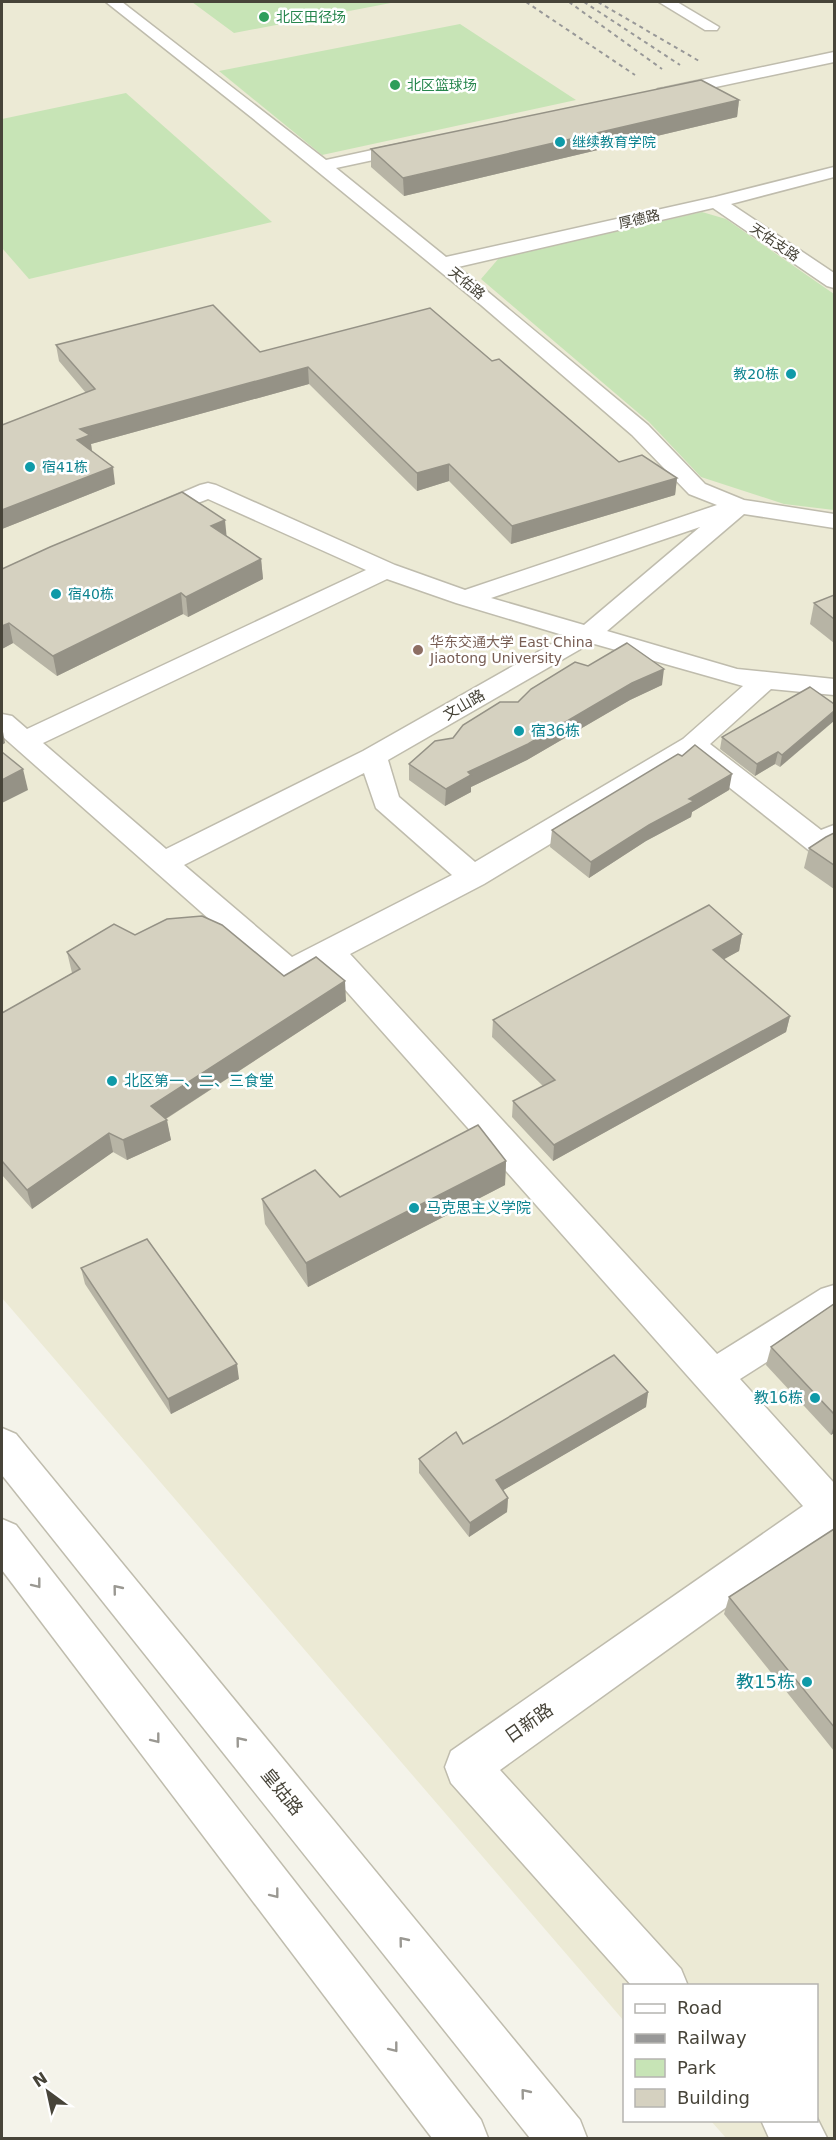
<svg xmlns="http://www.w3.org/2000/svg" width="836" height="2140" viewBox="0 0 836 2140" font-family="'DejaVu Sans','Noto Sans SC',sans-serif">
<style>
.education{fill:#ecead5}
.green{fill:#c7e4b6}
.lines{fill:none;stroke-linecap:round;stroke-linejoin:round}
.minor-casing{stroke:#bfbcad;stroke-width:3}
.tertiary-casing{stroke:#bfbcad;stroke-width:3}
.minor{fill:#fff;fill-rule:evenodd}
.tertiary{fill:#fff;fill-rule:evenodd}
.rail{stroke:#989898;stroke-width:2;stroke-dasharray:4 4;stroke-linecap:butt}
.wall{fill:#b7b4a5}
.shaded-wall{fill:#959286}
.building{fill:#d5d1c0;stroke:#959286;stroke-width:1.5}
.oneway{stroke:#9a9892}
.leisure-dot{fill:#2e9e5b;stroke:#fff;stroke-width:2}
.culture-dot{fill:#0f9aa8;stroke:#fff;stroke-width:2}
.education-dot{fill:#8d6e63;stroke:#fff;stroke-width:2}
.labels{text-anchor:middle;stroke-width:5;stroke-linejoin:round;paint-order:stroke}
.far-leisure-label{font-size:14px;fill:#27864d;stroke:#fff;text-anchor:start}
.far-culture-label{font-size:14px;fill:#0d838f;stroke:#fff;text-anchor:start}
.far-street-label{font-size:14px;fill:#474439;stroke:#fff}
.far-education-label{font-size:14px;fill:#785e54;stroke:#fff;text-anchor:start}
.street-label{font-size:15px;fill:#474439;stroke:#fff}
.culture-label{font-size:15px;fill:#0d838f;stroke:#fff;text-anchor:start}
.near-culture-label{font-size:18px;fill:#0d838f;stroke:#fff;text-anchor:end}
.near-street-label{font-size:18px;fill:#474439;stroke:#fff}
</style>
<rect width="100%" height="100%" fill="#f4f3ea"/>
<polygon class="education" points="2,2 834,2 834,2138 726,2138 711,2121 816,2120 816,1986 624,1986 624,2021 2,1298"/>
<g class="green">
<polygon points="192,2 396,2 234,33"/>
<polygon points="460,24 576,100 322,155 219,71"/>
<polygon points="126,93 272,222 29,279 2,248 2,119"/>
<polygon points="702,212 726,219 834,294 834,510 784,504 701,477 649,422 481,279 499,258"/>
</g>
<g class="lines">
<defs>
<g id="minor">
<path d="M106,2H122L326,160L414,141L420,142L423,146L420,150L336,168L446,257L715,197L834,167V177L731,204L834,273V288L827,286L713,208L458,267L648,425L705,484L744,500L834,514V528L744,514L607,631L737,669L834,679V695L771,689L710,744L821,830L834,825V850L821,855L811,852L692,758L484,884L350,954L717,1354L821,1289L834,1285V1319L740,1379L834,1483V1530L500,1770L681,1969L688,1986H632L451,1783L445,1767L451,1751L803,1506L325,967L289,983L278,980L2,736V714L12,716L27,729L366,570L208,499L149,522L141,520L137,515L141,510L200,485L208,483L216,485L395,565L465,590L717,505L689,494L632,435L481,305L251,117ZM700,527L584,625L491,598ZM387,579L456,603L566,636L363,751L166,849L43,743ZM591,643L743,686L683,739L475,862L399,797L388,760ZM364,773L376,808L452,875L292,957L184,865Z"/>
<polygon points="659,2 677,2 719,27 717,30 705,30"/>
<polygon points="834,52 834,62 664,98 658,97 655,93 658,89 664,88"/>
<polygon points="816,2116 827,2138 769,2138 761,2120 816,2120"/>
</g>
<g id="tertiary">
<polygon points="2,1428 16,1434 580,2120 587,2138 530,2138 2,1475"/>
<polygon points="2,1519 16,1525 481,2120 488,2138 432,2138 2,1570"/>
</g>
</defs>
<use href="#minor" class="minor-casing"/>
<use href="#tertiary" class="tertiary-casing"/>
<use href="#minor" class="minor"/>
<use href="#tertiary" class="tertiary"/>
<g class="rail">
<polyline points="526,2 635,75"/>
<polyline points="569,2 662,69"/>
<polyline points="584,2 680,65"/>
<polyline points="598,2 699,61"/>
</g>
</g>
<g class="wall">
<polygon points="739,100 737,117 404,196 371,167 371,149"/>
<polygon points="56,345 492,361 619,462 677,478 675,495 511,544 449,481 417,491 309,384 91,444 92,451 115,484 2,529 2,425 86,393 59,361"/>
<polygon points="227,536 261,559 263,579 188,617 183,614 57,676 13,643 2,649 2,569"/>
<polygon points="834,595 834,643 810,624 814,603"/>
<polygon points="588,666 662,685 630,700 527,760 471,787 471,792 445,806 409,780 409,764 518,702"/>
<polygon points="810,687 780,767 775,764 755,776 720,749 722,737"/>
<polygon points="729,790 692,812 691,817 646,841 589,878 550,847 552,830"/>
<polygon points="834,833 834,889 804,868 809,848"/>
<polygon points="742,934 739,951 723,959 790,1016 786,1032 553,1161 512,1117 513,1101 543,1086 492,1037 493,1020"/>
<polygon points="135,935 284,976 346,1001 166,1119 171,1140 127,1160 113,1152 32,1209 2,1175 2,1013 72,973 67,952"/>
<polygon points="506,1161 505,1185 308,1287 265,1224 262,1199 340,1197"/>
<polygon points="81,1268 239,1379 171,1414 85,1284"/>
<polygon points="834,1304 834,1433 831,1435 766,1365 771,1347"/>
<polygon points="648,1392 646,1407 503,1490 508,1498 507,1512 469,1537 419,1473 419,1459 463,1444"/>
<polygon points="834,1529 834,1751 724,1614 729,1597"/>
</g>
<g class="shaded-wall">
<polygon points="739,100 737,117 404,196 403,178"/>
<polygon points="308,367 309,384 91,444 92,452 77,440 80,429"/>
<polygon points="449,464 449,481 417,491 417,473"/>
<polygon points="113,467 115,484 2,529 2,510"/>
<polygon points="677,478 675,495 511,544 512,526"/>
<polygon points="225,520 227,540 211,526"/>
<polygon points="261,559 263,579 188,617 186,597"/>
<polygon points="181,593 183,614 57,676 53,656"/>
<polygon points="9,623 13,643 2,649 2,626"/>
<polygon points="664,669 662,685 630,700 527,760 471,787 471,792 445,806 446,789 468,772 632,683"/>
<polygon points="834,711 834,721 780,767 782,755"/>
<polygon points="2,726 5,743 2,745"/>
<polygon points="778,752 775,764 755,776 757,764"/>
<polygon points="23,769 28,790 2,803 2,780"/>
<polygon points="732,774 729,790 692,812 691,817 646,841 589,878 591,862 689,799"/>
<polygon points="742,934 739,951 710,967 713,950"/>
<polygon points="345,981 346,1001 156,1125 167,1120 171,1140 127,1160 123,1140 151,1106"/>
<polygon points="790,1016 786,1032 553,1161 554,1145"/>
<polygon points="109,1133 113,1152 32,1209 27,1190"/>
<polygon points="506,1161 505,1185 308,1287 306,1263"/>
<polygon points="237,1364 239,1379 171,1414 168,1399"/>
<polygon points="648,1392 646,1407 495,1495 496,1480"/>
<polygon points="834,1425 834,1433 831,1435"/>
<polygon points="508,1498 507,1512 469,1537 470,1523"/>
</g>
<g class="building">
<polygon points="701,80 739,100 403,178 371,149"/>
<polygon points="213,305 260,352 430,308 492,361 499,359 619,462 642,455 677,478 512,526 449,464 417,473 308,367 80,429 90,435 77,440 113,467 2,510 2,425 95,389 56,345"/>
<polygon points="182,492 225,520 211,526 261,559 186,597 181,593 53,656 9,623 2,626 2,569 50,547"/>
<polygon points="834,595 834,619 814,603"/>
<polygon points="627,643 664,669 632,683 528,744 468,772 471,775 446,789 409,764 435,741 453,738 463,725 500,702 518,702 531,689 575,662 588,666"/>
<polygon points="810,687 834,704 834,711 782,755 778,752 757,764 722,737"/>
<polygon points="695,745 732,774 689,799 694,801 649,825 591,862 552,830 678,754 682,756"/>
<polygon points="2,752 23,769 2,780"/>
<polygon points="834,833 834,865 809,848 826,837"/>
<polygon points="709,905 742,934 713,950 790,1016 554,1145 513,1101 555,1080 493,1020"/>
<polygon points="202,916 222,925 284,976 316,957 345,981 151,1106 167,1120 123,1140 109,1133 27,1190 2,1161 2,1013 80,969 67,952 114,924 135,935 167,919"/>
<polygon points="478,1125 506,1161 306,1263 262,1199 315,1170 340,1197"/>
<polygon points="147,1239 237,1364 168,1399 81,1268"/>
<polygon points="834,1304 834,1414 771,1347"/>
<polygon points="614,1355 648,1392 496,1480 508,1498 470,1523 419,1459 456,1432 463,1444"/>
<polygon points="834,1529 834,1727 729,1597"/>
</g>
<defs><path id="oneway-chevron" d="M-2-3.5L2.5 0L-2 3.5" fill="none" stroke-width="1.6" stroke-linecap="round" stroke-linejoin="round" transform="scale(1.5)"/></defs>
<g class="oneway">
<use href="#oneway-chevron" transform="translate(37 1584) rotate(52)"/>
<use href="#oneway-chevron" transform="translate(117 1589) rotate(-129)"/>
<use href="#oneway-chevron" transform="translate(156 1739) rotate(52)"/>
<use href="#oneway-chevron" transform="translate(240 1741) rotate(-129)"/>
<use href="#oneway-chevron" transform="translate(275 1894) rotate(52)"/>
<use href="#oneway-chevron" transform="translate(403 1941) rotate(-129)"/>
<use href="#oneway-chevron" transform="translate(394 2048) rotate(52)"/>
<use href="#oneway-chevron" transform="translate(525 2093) rotate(-129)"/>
</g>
<g class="leisure-dot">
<circle cx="264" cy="17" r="6"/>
<circle cx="395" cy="85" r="6"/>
</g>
<g class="culture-dot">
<circle cx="560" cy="142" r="6"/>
<circle cx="791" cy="374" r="6"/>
<circle cx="30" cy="467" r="6"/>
<circle cx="56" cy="594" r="6"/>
<circle cx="519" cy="731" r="6"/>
<circle cx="112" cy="1081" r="6"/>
<circle cx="414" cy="1208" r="6"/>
<circle cx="815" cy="1398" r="6"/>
<circle cx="807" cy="1682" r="6"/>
</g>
<circle class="education-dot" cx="418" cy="650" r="6"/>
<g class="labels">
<g class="far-leisure-label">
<text x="276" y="22">北区田径场</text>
<text x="407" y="90">北区篮球场</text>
</g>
<g class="far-culture-label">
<text x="572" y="147">继续教育学院</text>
<text x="779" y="379" text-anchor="end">教20栋</text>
<text x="42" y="472">宿41栋</text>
<text x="68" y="599">宿40栋</text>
</g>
<g class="far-street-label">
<text transform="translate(639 219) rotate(-13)" y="5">厚德路</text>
<text transform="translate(775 242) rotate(34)" y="5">天佑支路</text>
<text transform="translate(467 283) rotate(39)" y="5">天佑路</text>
</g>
<g class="far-education-label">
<text x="430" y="647">华东交通大学 East China<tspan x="430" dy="16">Jiaotong University</tspan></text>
</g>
<g class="street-label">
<text transform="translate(464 705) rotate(-30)" y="5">文山路</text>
</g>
<g class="culture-label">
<text x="531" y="736">宿36栋</text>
<text x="124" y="1086">北区第一、二、三食堂</text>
<text x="426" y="1213">马克思主义学院</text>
<text x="803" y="1403" text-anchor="end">教16栋</text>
</g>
<g class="near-culture-label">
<text x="795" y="1688">教15栋</text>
</g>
<g class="near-street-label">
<text transform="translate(529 1723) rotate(-35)" y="6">日新路</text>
<text transform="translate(282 1792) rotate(51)" y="6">皇姑路</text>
</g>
</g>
<rect width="836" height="2140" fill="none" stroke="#474439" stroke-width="6"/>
<rect x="623" y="1984" width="195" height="138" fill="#ffffff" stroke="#b5b4b0" stroke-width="1.5"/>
<rect x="635" y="2004" width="30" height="9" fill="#ffffff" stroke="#b5b4b0" stroke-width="1.5"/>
<text x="677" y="2014" font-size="18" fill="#474439">Road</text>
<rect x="635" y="2034" width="30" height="9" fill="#989898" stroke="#b5b4b0" stroke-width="1.5"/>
<text x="677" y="2044" font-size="18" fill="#474439">Railway</text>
<rect x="635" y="2059" width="30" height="18" fill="#c7e4b6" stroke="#b5b4b0" stroke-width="1.5"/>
<text x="677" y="2074" font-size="18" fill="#474439">Park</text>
<rect x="635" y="2089" width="30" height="18" fill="#d5d1c0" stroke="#b5b4b0" stroke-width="1.5"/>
<text x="677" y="2104" font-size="18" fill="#474439">Building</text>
<g transform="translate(48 2092) rotate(327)" stroke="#ffffff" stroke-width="4.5" paint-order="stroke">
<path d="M0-4.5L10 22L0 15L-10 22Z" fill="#474439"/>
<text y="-9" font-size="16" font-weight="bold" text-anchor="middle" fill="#474439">N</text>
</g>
</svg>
